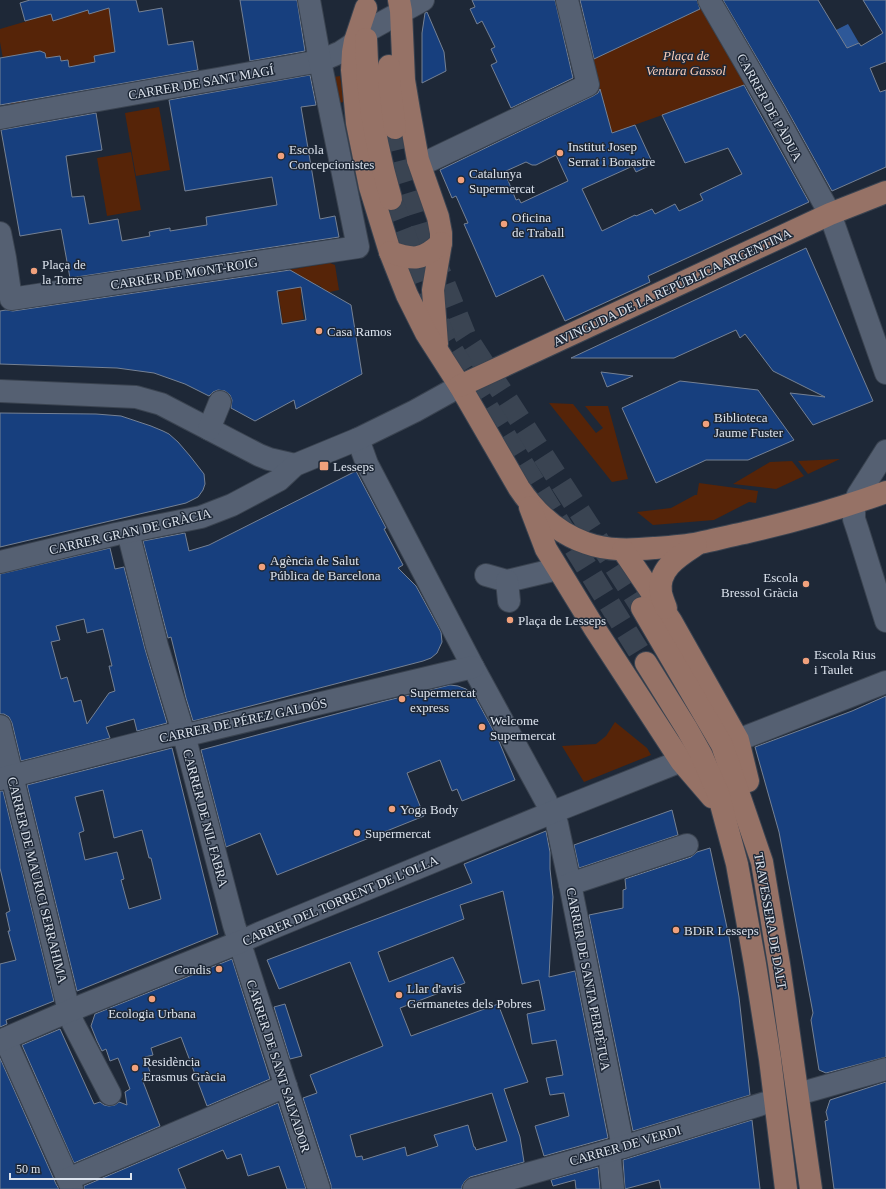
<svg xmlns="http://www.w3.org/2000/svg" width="886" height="1189" viewBox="0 0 886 1189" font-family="Georgia,serif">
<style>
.green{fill:#562408}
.water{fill:#2e5898}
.building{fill:#173f7e;stroke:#758194;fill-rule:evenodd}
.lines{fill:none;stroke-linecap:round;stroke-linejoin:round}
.major-tunnel{stroke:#3a4452;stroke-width:22;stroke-dasharray:22 11;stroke-linecap:butt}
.minor-casing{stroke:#3a4350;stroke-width:24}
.major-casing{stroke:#3a4350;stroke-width:24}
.minor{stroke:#556072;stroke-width:22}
.major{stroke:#967266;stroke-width:22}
.poi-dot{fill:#f1a17c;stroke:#1e2837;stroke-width:1.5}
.labels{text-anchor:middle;stroke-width:3;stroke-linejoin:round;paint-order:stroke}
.park-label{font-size:13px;font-style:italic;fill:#facdb9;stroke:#1e2837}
.street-label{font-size:13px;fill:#dce3ed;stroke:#1e2837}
.poi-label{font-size:13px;fill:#dce3ed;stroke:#1e2837;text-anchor:start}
</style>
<rect width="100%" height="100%" fill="#1e2837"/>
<g class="green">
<polygon points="65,4 109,8 116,52 94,56 100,94 95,95 85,64 70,67 68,60 61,61 60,56 47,61 45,52 31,54 30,52 17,55 26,107 12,109 0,42 0,29 51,14 53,21"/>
<polygon points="704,7 749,84 612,133 591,60"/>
<polygon points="340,76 344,102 333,104 328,78"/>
<polygon points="159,107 170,170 136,176 125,113"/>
<polygon points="131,152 141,210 107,216 97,158"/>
<path d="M330,263L335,265L339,290L325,293C322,285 315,281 307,287C304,289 302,290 301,294C300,301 303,312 304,319L283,323L278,292L285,291L282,274L288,272V270Z"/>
<polygon points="549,403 573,404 596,433 603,428 585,406 608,406 628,479 612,482"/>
<polygon points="840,459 808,474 798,461"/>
<polygon points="792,461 804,476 776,489 733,484 770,462"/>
<polygon points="699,483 758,491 756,503 749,502 714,520 653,525 637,512 671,508 695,495 697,495"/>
<polygon points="615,722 647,748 651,755 584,782 562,746 596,744 606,736"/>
</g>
<polygon class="water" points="848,24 859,43 847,48 836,30"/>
<g class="building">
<polygon points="30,0 136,0 139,12 162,8 168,45 193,41 198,70 0,105 0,58 40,51 45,53 46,58 60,56 61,61 68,60 69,67 95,62 94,56 115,52 109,8 89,14 88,10 53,21 51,14 25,21 20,3"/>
<polygon points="240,0 297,0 305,51 250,61"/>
<polygon points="472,0 555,0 573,78 511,108 491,65 497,62 491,49 495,47 482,21 477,24 470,9 475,7"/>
<polygon points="580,0 697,0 700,9 594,59"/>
<polygon points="723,0 818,0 847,48 859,43 861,46 883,33 863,0 886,0 886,62 870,68 880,92 886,90 886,167 832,191 785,106"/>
<polygon points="427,12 444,52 446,71 422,83 422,33 425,13"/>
<polygon points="310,75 316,105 301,107 320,219 335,216 339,237 70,278 61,229 20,236 1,130 96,113 102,150 66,156 72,197 84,196 89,224 118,219 122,241 150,236 149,232 170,228 170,231 207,225 206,217 277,205 272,177 185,191 169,100"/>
<path d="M744,85L809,202L648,276L650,282L565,321L543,275L496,297L464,224L468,223L456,196L452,198L440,170L593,96L598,93L600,89L612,133L635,125L653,164L636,172L633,166L582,189L602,231L635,215L636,216L652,209L655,214L675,204L679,211L703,200L700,194L742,174L728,148L685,163L662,115ZM556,155L568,181L521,203L519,199L516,200L505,173L506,172V171L526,162L532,165H536Z"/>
<polygon points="806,248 873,401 813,425 790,393 825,397 773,371 745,334 740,338 736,330 674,358 571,358"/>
<path d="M290,270L351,305L362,374L296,409L294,400L255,421L231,408L232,400L230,395L225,391L218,390L213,392L209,396L185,384L154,373L117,368L0,364V311L6,310L13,311ZM301,287L306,320L282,324L277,291Z"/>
<polygon points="601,372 633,376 607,387"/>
<polygon points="680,381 758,390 794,440 748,460 706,460 656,483 622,408"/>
<polygon points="0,413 96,414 121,416 151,426 163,431 169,434 178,442 190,456 204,474 205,484 203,490 198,497 186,503 0,547"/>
<polygon points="356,471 386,528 384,529 403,565 398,568 416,586 441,632 442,642 437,653 431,658 423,661 193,721 186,698 171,637 168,638 143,541 185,533 189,551 209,545"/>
<path d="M110,548L115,569L124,567L145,649L167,723L137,731L134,719L106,727L110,738L21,761L12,723L9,717L4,714H0V574ZM84,619L87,633L103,629L112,666H109L115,691L109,693L87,724L81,700L74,702L67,677L61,679L51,642L60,640L56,626Z"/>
<polygon points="450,685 458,686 466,689 474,695 498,739 515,780 462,801 457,789 452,791 440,760 407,773 424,816 277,875 260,833 226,847 201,750 381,702"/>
<polygon points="886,696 886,1057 826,1073 819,1070 811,1020 813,1013 779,832 755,747 852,711"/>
<path d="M172,748L218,934L77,991L27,785ZM103,790L114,838L142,830L149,858H151L161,899L129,909L121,880L124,879L117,852L85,860L79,833L84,831L75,797Z"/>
<polygon points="0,791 3,791 54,1001 6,1020 7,1024 0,1027 0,964 16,960 8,931 10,931 6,913 10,911 0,868"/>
<polygon points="672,810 678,835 579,868 574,845"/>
<path d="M546,831L550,852V869L553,897L549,977L575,971L608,1138L544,1156L535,1126L569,1116L564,1093L550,1095L546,1078L563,1075L556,1040L532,1044L527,1014L545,1010L539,980L522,984L503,891L460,905L464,919L378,952L389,982L453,957L465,983L400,1008L411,1036L498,1004L528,1082L504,1089L520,1137L524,1162L470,1177L465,1181L462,1186V1189H331V1185L303,1098L317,1093L310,1075L383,1046L350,962L279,989L267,960L472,883L464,864ZM492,1093L507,1141L476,1150L475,1147H474L468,1125L434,1135L438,1146L407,1156L405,1147L363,1160L362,1156L356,1157L350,1135Z"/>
<polygon points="710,848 729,937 739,997 750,1095 633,1131 589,915 623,908 623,890 626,889 625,879 691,857 697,852"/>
<polygon points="232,959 270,1079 207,1106 181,1037 151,1048 153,1055 145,1057 151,1075 142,1079 160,1126 74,1163 22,1045 60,1029 94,1104 100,1102 104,1105 109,1106 115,1105 119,1102 127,1105 125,1092 130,1089 118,1058 110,1061 106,1049 102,1051 97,1041 91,1026 95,1014"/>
<polygon points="285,1004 302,1056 290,1059 274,1007"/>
<polygon points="0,1058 56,1184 59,1189 0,1189"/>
<polygon points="886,1082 886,1189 834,1189 825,1121 828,1120 826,1112 830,1100"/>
<polygon points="278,1103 306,1189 287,1189 279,1166 248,1176 241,1154 227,1159 223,1150 178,1169 186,1189 84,1189 84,1186"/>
<polygon points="752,1120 760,1189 661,1189 659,1180 625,1189 623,1160"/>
<polygon points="598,1167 600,1189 576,1189 575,1180 553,1186 551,1180"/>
</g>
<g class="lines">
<g class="major-tunnel">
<polyline points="395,128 407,176 426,238 465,335 642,608"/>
<polyline points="391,199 444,337 646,663"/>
</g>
<defs>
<g id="minor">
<polyline points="709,0 774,112 830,214 886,373"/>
<path d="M0,118C106,98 213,80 320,61L341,52L350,46L365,32L423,0"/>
<polyline points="418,160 425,161 431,160 588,85 567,0"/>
<polyline points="0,233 5,258 11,299 358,247 320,61 309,0"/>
<polyline points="0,391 136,397 161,404 259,455 269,459 295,465"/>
<polyline points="209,429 220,402"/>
<polyline points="358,439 367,464 473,667 546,801"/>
<polyline points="886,451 858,495 854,504 854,519 858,531 886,621"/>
<polyline points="128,532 157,646 184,735 234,925 319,1189"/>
<polyline points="0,562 116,534 201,517 232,505 279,480 295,465 358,439 415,411 460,386"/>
<polyline points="486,575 507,581 549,571"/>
<polyline points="507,581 509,601"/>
<polyline points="0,726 69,1011 73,1023 110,1094"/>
<polyline points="738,740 886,682"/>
<polyline points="0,779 171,735 191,734 473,667"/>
<polyline points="553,812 557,824 570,884 623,1147"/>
<polyline points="570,884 687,845"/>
<polyline points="5,1039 68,1179 72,1189"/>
<polyline points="0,1041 69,1011 240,942 260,933 553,812 681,761"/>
<polyline points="798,1094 886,1069"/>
<polyline points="609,1151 613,1189"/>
<polyline points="68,1179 286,1086"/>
<polyline points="474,1189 623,1147 775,1100"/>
</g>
<g id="major">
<polyline points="399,0 401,11 404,80 409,110 418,160 438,217 441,233 441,243 433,290 437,344"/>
<path d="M366,8L355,41L353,52L352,70L357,123L370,187L390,252L407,295L426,333L460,386L519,488C535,512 558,533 586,543C608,551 631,550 654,548C669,547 685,546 699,543C714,540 729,536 744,533C792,522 839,509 886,492"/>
<path d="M366,39C367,56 367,74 369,91C373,128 381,164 391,199"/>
<polyline points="389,66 389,81 395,128"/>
<path d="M390,252C413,260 422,261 441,243"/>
<polyline points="460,386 830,214 886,192"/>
<polyline points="530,507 546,549 595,629 681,761 712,797"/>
<polyline points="623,550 671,621 738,740 748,781"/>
<polyline points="642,608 722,745 762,862 779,964 811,1189"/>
<path d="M666,608C664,603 662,598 661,593C657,569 679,556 696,545"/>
<polyline points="646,663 687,729 701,754 718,793 737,864 755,964 770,1059 786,1189"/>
</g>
</defs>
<use href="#minor" class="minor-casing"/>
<use href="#major" class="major-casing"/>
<use href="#minor" class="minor"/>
<use href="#major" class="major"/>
</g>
<g class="poi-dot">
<circle cx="560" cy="153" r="4"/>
<circle cx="281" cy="156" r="4"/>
<circle cx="461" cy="180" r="4"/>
<circle cx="504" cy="224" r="4"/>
<circle cx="34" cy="271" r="4"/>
<circle cx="319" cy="331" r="4"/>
<circle cx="706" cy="424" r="4"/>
<rect x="319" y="461" width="10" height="10" rx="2"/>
<circle cx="262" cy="567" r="4"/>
<circle cx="806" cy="584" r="4"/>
<circle cx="510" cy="620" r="4"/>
<circle cx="806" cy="661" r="4"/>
<circle cx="402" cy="699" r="4"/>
<circle cx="482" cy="727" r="4"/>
<circle cx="392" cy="809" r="4"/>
<circle cx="357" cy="833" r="4"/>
<circle cx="676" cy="930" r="4"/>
<circle cx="219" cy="969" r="4"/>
<circle cx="399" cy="995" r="4"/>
<circle cx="152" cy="999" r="4"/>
<circle cx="135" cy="1068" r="4"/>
</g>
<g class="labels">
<g class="park-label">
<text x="686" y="60">Plaça de<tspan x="686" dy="15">Ventura Gassol</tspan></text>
</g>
<g class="street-label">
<text transform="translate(201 82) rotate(-10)" y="5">CARRER DE SANT MAGÍ</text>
<text transform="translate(770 107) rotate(61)" y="5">CARRER DE PÀDUA</text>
<text transform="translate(184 273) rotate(-9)" y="5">CARRER DE MONT-ROIG</text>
<text transform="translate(672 287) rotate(-25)" y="5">AVINGUDA DE LA REPÚBLICA ARGENTINA</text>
<text transform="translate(130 531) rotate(-13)" y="5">CARRER GRAN DE GRÀCIA</text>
<text transform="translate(243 720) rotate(-12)" y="5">CARRER DE PÉREZ GALDÓS</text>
<text transform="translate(206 818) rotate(75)" y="5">CARRER DE NIL FABRA</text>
<text transform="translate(38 880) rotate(76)" y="5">CARRER DE MAURICI SERRAHIMA</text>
<text transform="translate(340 900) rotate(-23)" y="5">CARRER DEL TORRENT DE L'OLLA</text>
<text transform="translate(771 921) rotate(80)" y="5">TRAVESSERA DE DALT</text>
<text transform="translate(589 979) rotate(79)" y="5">CARRER DE SANTA PERPÈTUA</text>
<text transform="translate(279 1066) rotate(72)" y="5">CARRER DE SANT SALVADOR</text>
<text transform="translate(625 1145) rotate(-16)" y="5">CARRER DE VERDI</text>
</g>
<g class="poi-label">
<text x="568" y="151">Institut Josep<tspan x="568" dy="15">Serrat i Bonastre</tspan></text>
<text x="289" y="154">Escola<tspan x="289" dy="15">Concepcionistes</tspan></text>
<text x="469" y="178">Catalunya<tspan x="469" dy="15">Supermercat</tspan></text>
<text x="512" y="222">Oficina<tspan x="512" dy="15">de Traball</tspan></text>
<text x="42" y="269">Plaça de<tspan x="42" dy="15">la Torre</tspan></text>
<text x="327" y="336">Casa Ramos</text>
<text x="714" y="422">Biblioteca<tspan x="714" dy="15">Jaume Fuster</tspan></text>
<text x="333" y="471">Lesseps</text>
<text x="270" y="565">Agència de Salut<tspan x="270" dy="15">Pública de Barcelona</tspan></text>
<text x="798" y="582" text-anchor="end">Escola<tspan x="798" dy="15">Bressol Gràcia</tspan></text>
<text x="518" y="625">Plaça de Lesseps</text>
<text x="814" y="659">Escola Rius<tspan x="814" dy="15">i Taulet</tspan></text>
<text x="410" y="697">Supermercat<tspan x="410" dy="15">express</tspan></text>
<text x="490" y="725">Welcome<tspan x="490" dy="15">Supermercat</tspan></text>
<text x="400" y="814">Yoga Body</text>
<text x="365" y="838">Supermercat</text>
<text x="684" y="935">BDiR Lesseps</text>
<text x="211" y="974" text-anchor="end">Condis</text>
<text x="407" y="993">Llar d'avis<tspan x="407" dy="15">Germanetes dels Pobres</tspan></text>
<text x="152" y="1018" text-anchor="middle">Ecologia Urbana</text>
<text x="143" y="1066">Residència<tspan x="143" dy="15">Erasmus Gràcia</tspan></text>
</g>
</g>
<path d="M10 1173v6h121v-6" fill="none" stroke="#dce3ed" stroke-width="2"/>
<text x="16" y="1173" font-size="12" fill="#dce3ed" stroke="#1e2837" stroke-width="3" paint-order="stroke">50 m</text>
</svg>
